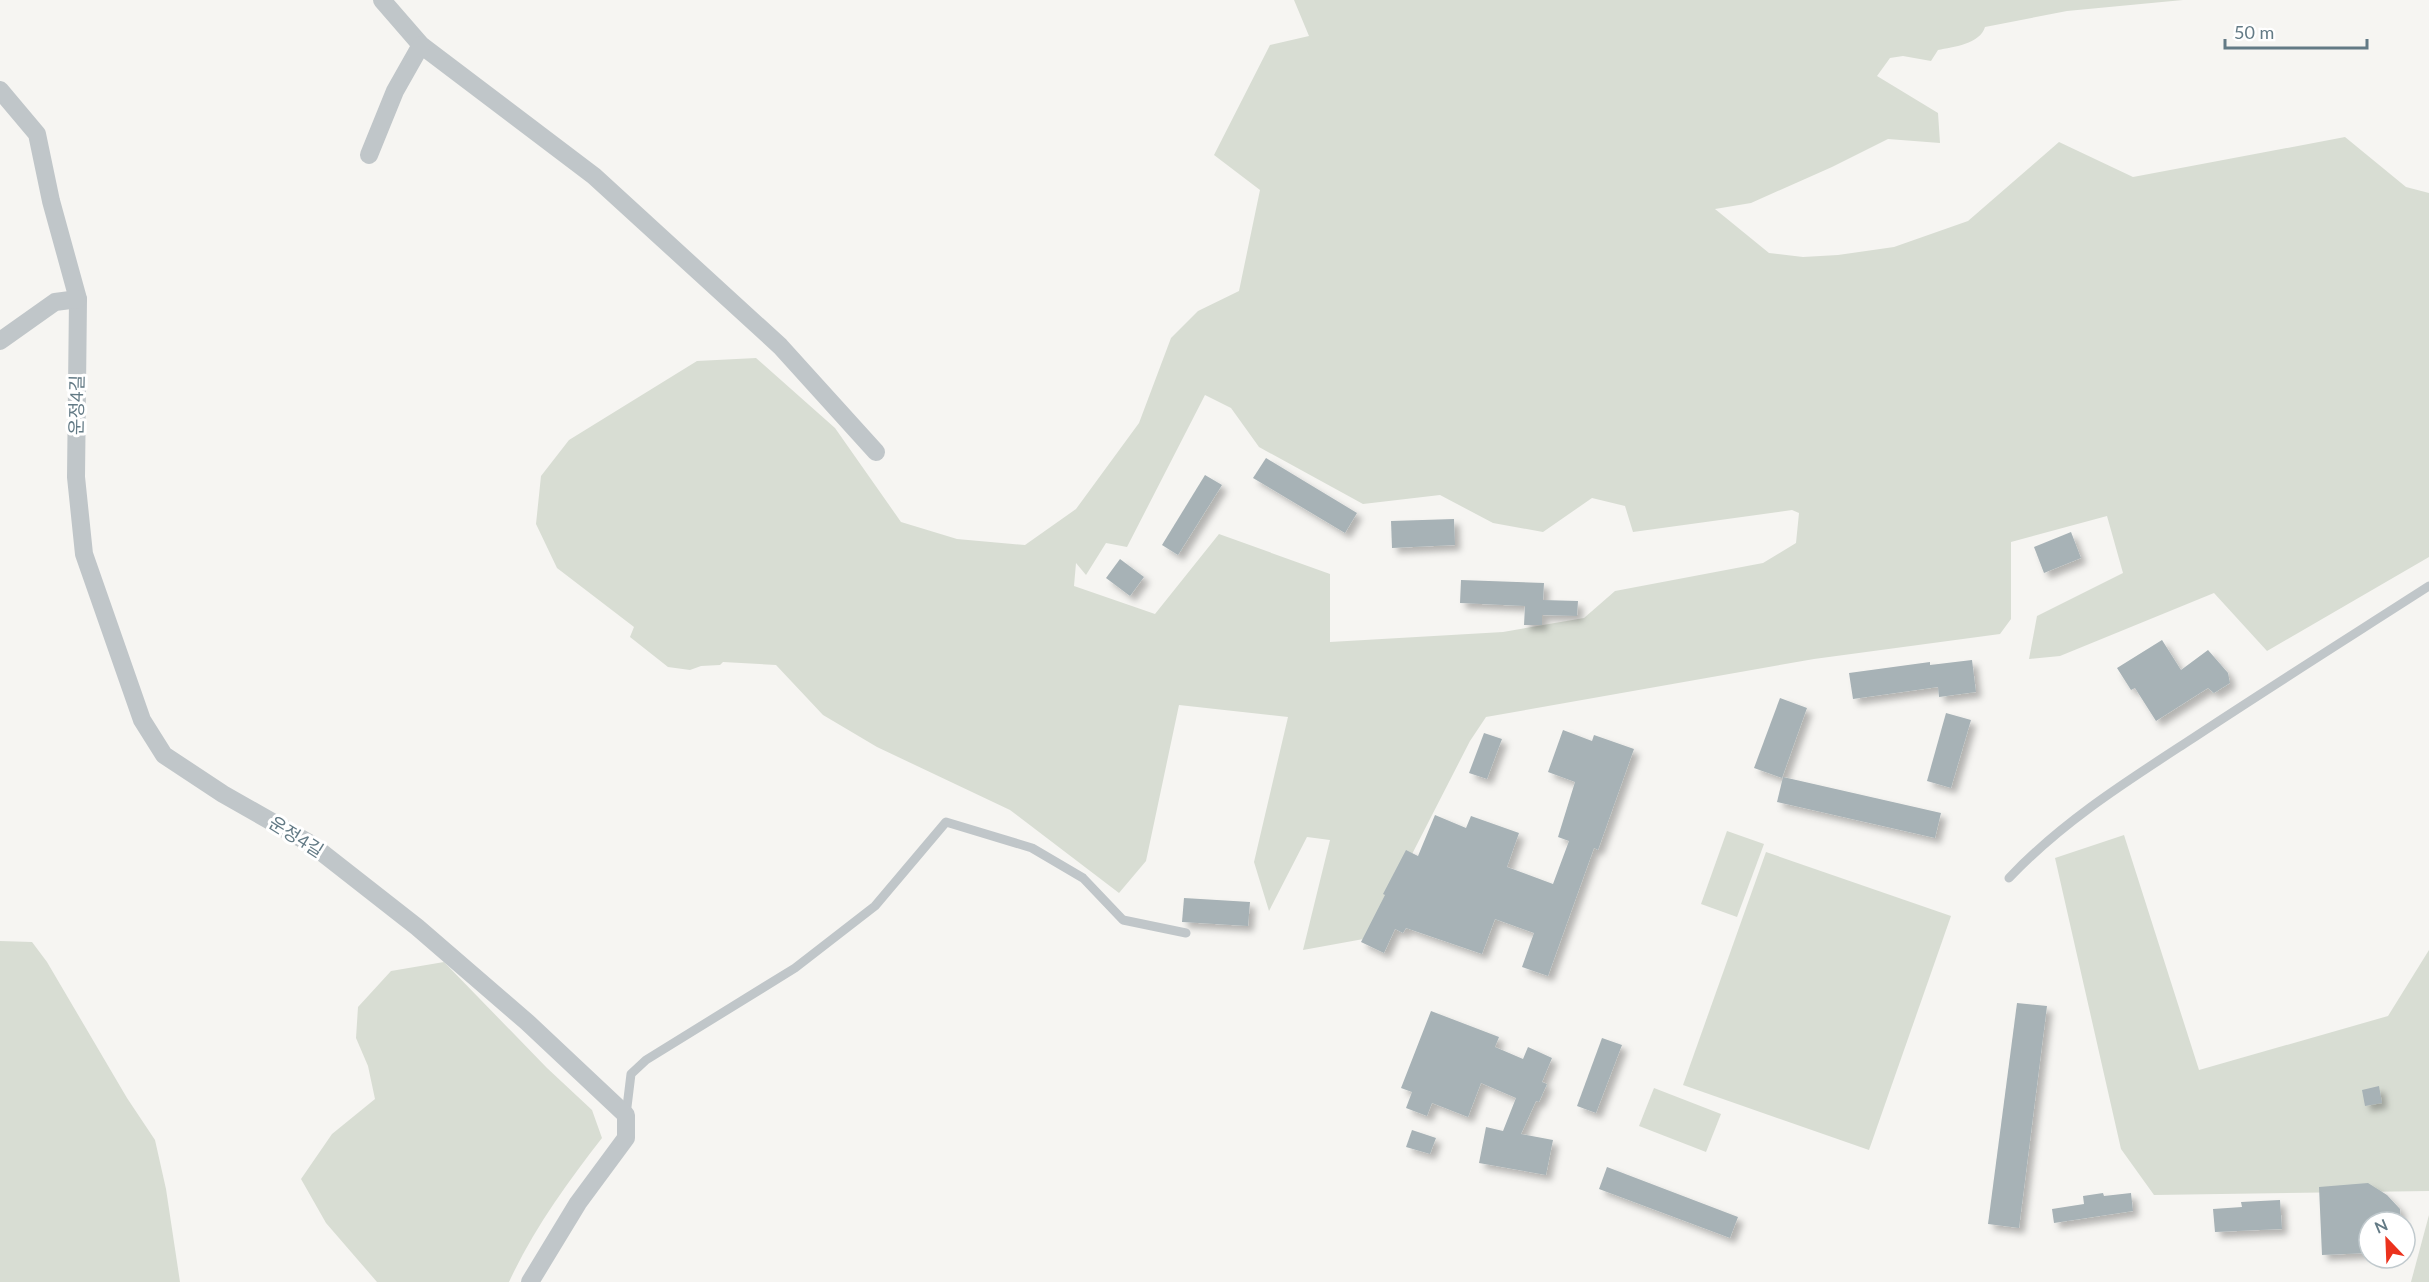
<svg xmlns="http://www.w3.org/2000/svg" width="2429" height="1282" viewBox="0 0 2429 1282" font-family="Lato,'Noto Sans KR',sans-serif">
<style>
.green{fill:#d8ddd3;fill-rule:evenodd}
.building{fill:#a7b2b6;filter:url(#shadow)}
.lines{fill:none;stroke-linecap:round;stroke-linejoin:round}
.lane{stroke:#c0c6c9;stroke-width:9}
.street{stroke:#c0c6c9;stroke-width:18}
.labels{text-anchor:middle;stroke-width:6;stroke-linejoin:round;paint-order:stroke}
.street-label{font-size:18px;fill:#637a85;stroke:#fff}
</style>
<defs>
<filter id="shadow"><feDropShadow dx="5.5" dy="5.5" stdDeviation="3" flood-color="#0004"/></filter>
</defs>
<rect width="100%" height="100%" fill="#f6f5f2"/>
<g class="green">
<path d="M1294,0H2183L2067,11L1985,27C1980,44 1953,47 1938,50L1931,61L1903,56L1890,58L1877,76L1938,113L1940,143L1888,139L1832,167L1751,203L1715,209L1769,253L1803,257L1838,255L1894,247L1968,221L2059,142L2133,177L2345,137L2406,187L2429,193V557L2267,651L2214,593L2060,656L2029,659L2037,616L2123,573L2107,516L2011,542V619L2000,634L1814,659L1486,717L1470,741L1369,938L1303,950L1330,840L1307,837L1269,911L1254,862L1288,717L1179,705L1146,861L1119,893L1010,810L877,747L823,715L776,665L723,662L720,665L701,666L690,670L668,667L630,637L634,627L557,568L536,524L541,476L569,440L697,361L756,358L835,428L901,522L957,539L1025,545L1076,509L1139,423L1171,338L1198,311L1239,291L1260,190L1214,155L1270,45L1309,36ZM1205,395L1231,408L1259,447L1363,504L1440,495L1493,523L1543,532L1592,498L1625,506L1633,532L1792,510L1799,513L1796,543L1763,563L1615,591L1584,618L1503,632L1330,642V574L1219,534L1155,614L1074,586L1076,563L1086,575L1106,543L1127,547Z"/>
<polygon points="1727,831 1764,844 1737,917 1701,904"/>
<polygon points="2124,835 2199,1070 2388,1016 2429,950 2429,1191 2154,1195 2121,1149 2055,858"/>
<polygon points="1766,852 1951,916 1869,1150 1683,1085"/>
<polygon points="0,941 32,942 47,962 127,1098 155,1140 166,1189 180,1282 0,1282"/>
<path d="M444,962L547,1068L592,1110L602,1138C567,1183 533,1230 509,1282H377L326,1223L301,1179L332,1134L375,1099L368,1066L356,1038L358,1007L391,971Z"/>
<polygon points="1654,1088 1721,1114 1706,1152 1639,1126"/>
<polygon points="2429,1215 2429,1282 2411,1282"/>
</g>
<g class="building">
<polygon points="1266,458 1357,513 1345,533 1253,478"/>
<polygon points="1205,475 1222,485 1178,555 1162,545"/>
<polygon points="1454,519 1455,545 1392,548 1391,521"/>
<polygon points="2071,532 2081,558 2044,573 2034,547"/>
<polygon points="1120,559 1144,577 1130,596 1106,578"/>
<polygon points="1461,580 1544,583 1543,600 1578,601 1577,616 1542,615 1542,625 1524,625 1525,606 1460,603"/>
<polygon points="2162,640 2181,670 2208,650 2228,673 2230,683 2214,693 2208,688 2156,721 2135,688 2131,690 2117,668"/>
<polygon points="1972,660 1976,692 1939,697 1938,687 1853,699 1849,673 1930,662 1930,665"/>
<polygon points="1780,698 1807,708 1782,778 1754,768"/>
<polygon points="1946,713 1971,720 1951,788 1927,781"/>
<polygon points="1563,730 1592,741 1594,735 1634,749 1598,850 1594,848 1548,976 1522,967 1534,933 1495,919 1482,954 1406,928 1403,933 1395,929 1384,953 1361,942 1385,895 1383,894 1406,850 1418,856 1435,815 1466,828 1471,816 1519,833 1507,867 1553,884 1569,841 1558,837 1575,782 1548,772"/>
<polygon points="1484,733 1502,739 1487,779 1469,773"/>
<polygon points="1783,777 1941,813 1935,838 1777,802"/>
<polygon points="1184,898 1250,902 1248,926 1182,922"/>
<polygon points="2017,1003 2047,1006 2019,1228 1988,1224"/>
<polygon points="1431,1011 1499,1037 1495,1047 1523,1059 1528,1047 1552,1058 1542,1082 1547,1084 1539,1102 1536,1101 1521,1134 1553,1140 1546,1175 1479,1163 1486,1127 1503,1131 1516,1098 1481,1083 1468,1117 1432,1103 1427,1116 1406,1108 1412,1092 1401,1088"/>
<polygon points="1602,1038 1622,1045 1596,1113 1577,1106"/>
<polygon points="2379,1086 2382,1103 2365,1106 2362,1090"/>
<polygon points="1412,1130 1436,1138 1430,1154 1406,1147"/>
<polygon points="1607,1167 1738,1217 1730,1238 1599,1189"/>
<polygon points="2368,1183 2387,1195 2400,1209 2401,1222 2369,1222 2369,1253 2322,1255 2319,1187"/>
<polygon points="2103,1193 2104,1196 2131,1193 2133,1211 2054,1223 2052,1209 2084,1204 2083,1196"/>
<polygon points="2280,1200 2282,1229 2215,1232 2213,1209 2242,1207 2241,1202"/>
</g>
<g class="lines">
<g class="lane">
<path d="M2009,878C2061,823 2124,783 2187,742C2267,689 2348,638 2429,586"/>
<polyline points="626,1115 631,1074 646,1060 795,968 875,906 946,822 1032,848 1083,878 1123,920 1186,933"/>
</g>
<g class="street">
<polyline points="382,0 421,45 594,176 780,346 876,452"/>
<polyline points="0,90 37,134 51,201 78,299 76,477 84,554 142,720 164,755 223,794 311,844 417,927 527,1022 626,1115 626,1138 578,1203 530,1282"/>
<polyline points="369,155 395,91 421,45"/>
<polyline points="0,341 55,302 78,299"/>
</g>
</g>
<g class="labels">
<g class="street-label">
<text transform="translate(77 405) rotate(-89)" y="6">운정4길</text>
<text transform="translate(296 837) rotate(32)" y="6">운정4길</text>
</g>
</g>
<g transform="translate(2387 1240) rotate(337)"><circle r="28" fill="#ffffff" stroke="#c1cace" stroke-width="1.5"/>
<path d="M0-4.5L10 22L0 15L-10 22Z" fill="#eb321d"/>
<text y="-9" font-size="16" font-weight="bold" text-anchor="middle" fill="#637a85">N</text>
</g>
<path d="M2225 39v9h142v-9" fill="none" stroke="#637a85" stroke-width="3"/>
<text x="2234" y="39" font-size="18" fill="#637a85" stroke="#ffffff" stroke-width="4.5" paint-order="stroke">50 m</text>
</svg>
